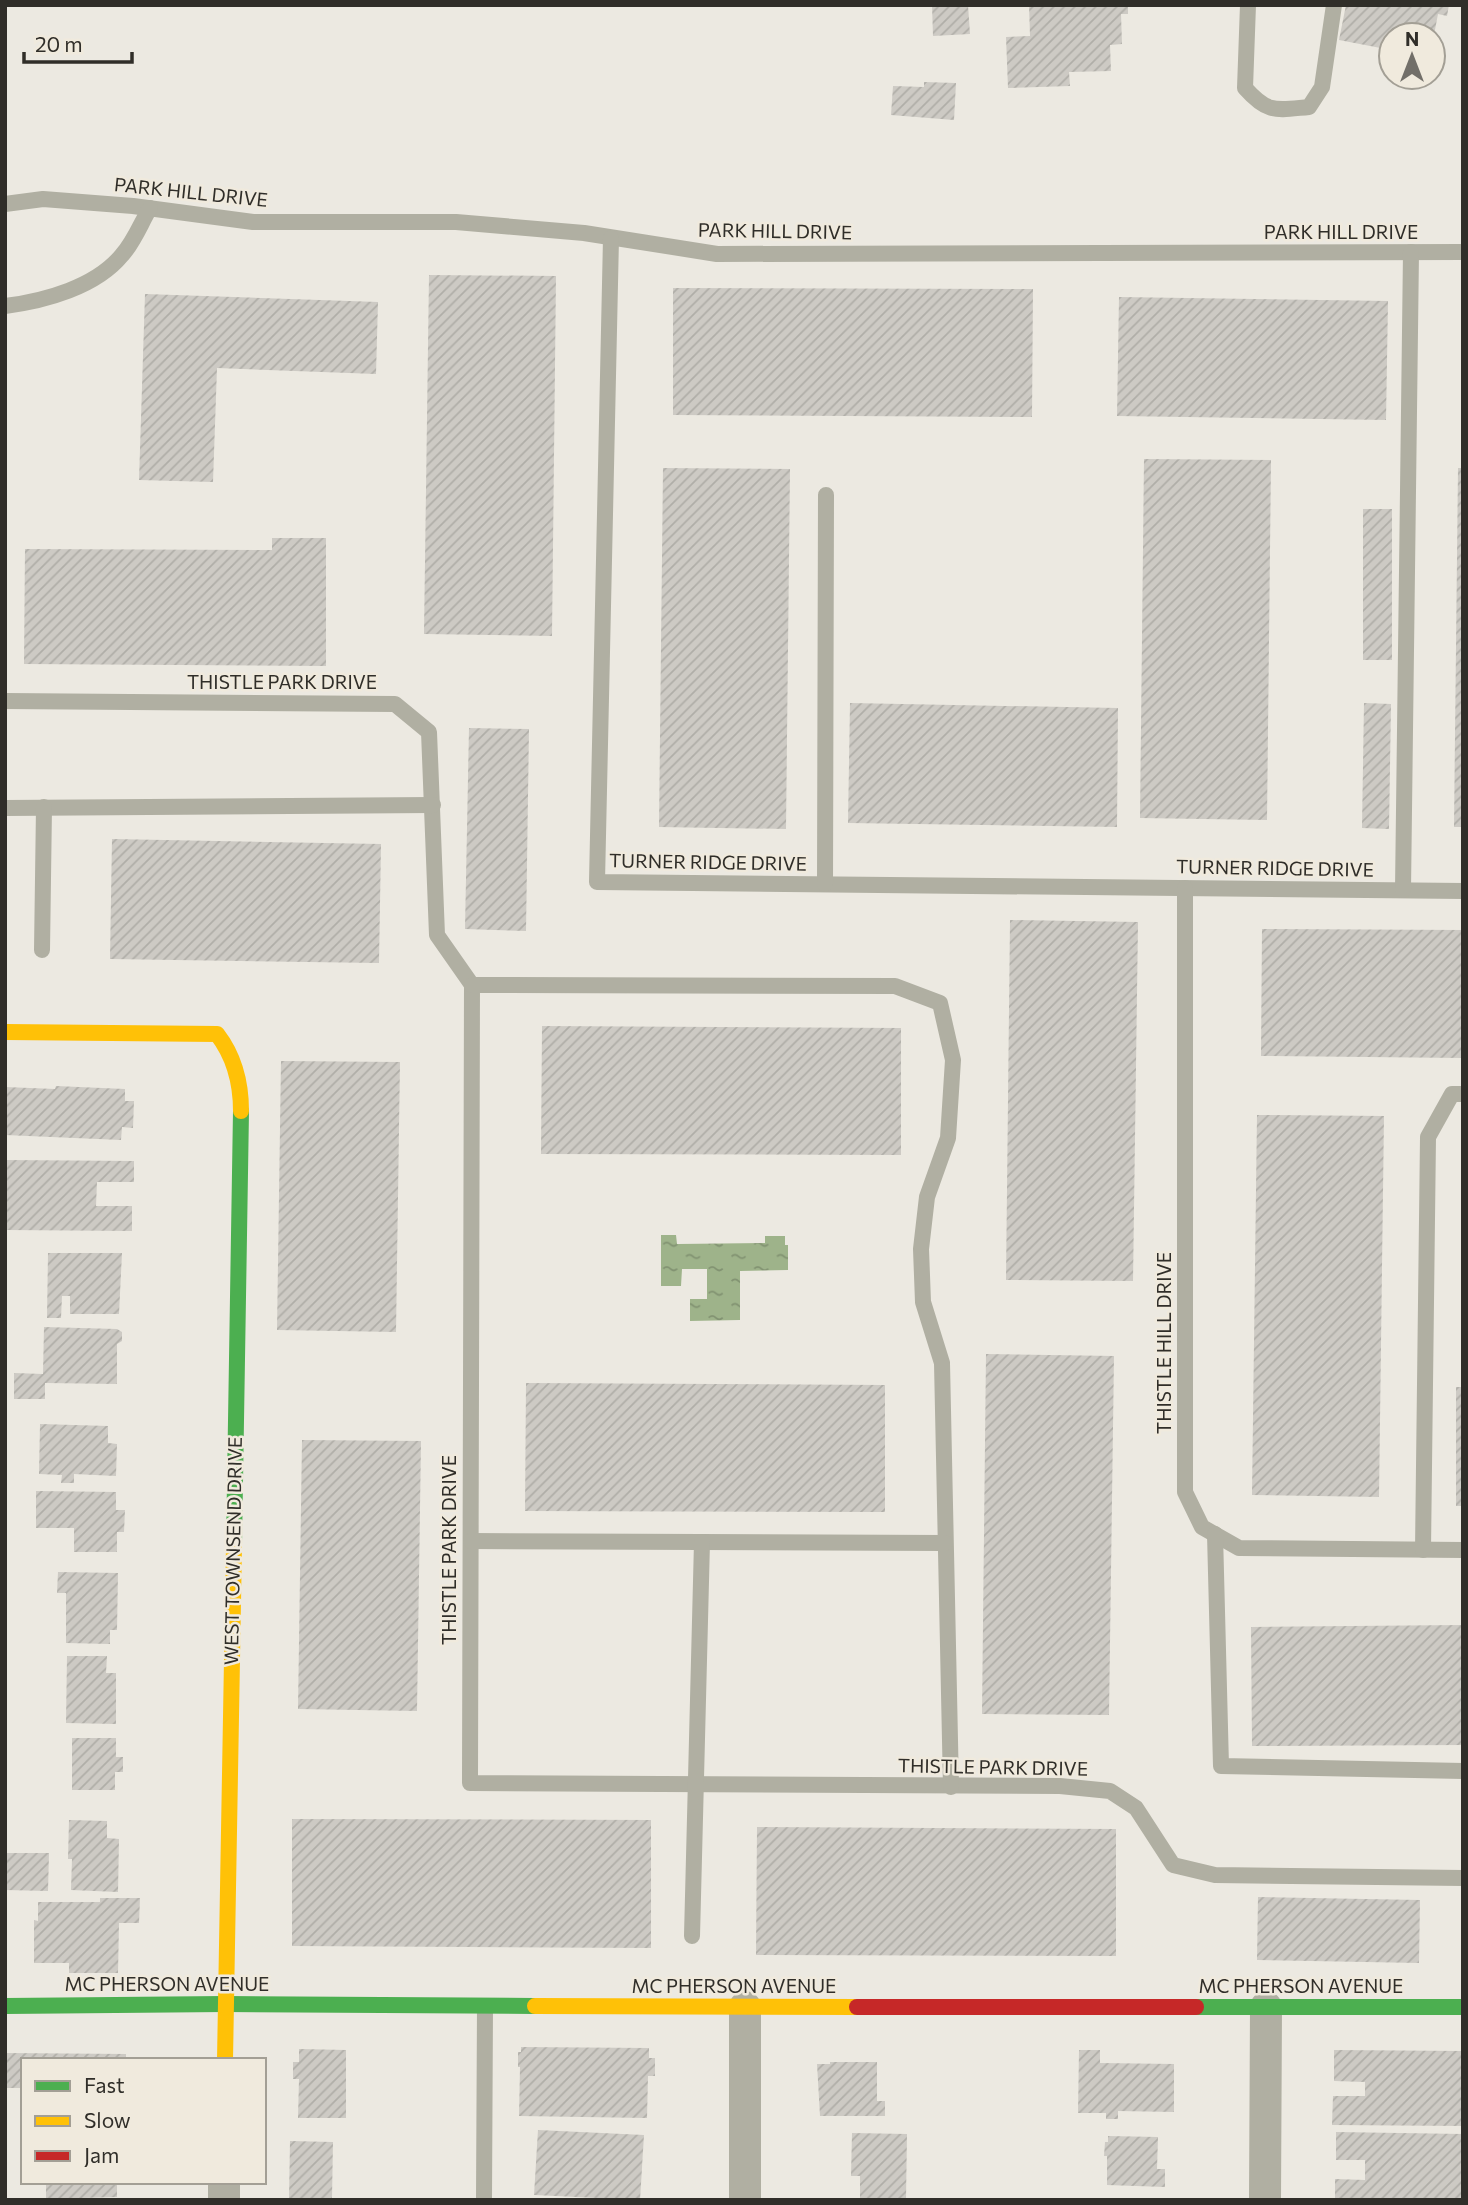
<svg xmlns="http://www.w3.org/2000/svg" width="1468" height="2205" viewBox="0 0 1468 2205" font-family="Commissioner,sans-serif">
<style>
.water{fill:url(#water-ripples)}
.building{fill:url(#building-hatch)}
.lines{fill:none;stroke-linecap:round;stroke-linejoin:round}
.lane{stroke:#b0afa2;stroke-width:16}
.street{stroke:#b0afa2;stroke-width:32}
.fast{stroke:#4caf50;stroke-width:16}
.slow{stroke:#ffc107;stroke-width:16}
.jam{stroke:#c62828;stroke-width:16}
.labels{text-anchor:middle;stroke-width:5;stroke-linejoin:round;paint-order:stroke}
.street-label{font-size:19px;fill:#302e29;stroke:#f0eadd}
</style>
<defs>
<pattern id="water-ripples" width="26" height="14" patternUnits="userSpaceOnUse" patternTransform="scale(1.75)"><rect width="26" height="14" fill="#9eb38a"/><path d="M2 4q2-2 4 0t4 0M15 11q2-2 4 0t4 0" fill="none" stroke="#819271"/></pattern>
<pattern id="building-hatch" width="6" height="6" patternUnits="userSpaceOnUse" patternTransform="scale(1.75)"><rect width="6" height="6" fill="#cdcac4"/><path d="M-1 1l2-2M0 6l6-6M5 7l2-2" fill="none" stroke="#b0aea8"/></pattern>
</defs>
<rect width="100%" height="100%" fill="#ece9e1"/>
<polygon class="water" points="661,1235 676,1235 677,1244 765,1243 765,1236 785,1236 785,1245 788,1245 788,1270 740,1271 740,1320 690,1321 690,1299 707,1299 707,1269 682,1269 681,1286 661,1286"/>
<g class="building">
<polygon points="932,5 968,5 970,34 933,36"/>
<polygon points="1029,5 1128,5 1128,14 1121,14 1122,44 1110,45 1111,71 1069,72 1070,86 1008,88 1006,37 1030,36"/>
<polygon points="1346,5 1449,5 1447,16 1438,14 1434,35 1391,35 1391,50 1339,40"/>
<polygon points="924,82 956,83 954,120 891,115 893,86 924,87"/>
<polygon points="429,275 556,276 552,636 424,634"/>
<polygon points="673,288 1033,289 1032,417 673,415"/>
<polygon points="145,294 378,302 376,374 217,368 213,482 139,480"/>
<polygon points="1119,297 1388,301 1386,420 1117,416"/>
<polygon points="1144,459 1271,460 1267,820 1140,818"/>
<polygon points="663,468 790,469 786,829 659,827"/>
<polygon points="1458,468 1463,468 1463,827 1454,827"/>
<rect x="1363" y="509" width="29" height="151"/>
<polygon points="272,538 326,538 326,666 24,664 25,549 272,550"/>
<polygon points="850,703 1118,708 1117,827 848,823"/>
<polygon points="1364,703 1391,704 1389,829 1362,828"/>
<polygon points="469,728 529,729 526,931 465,929"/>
<polygon points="112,839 381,844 379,963 110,959"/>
<polygon points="1010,920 1138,922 1133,1281 1006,1280"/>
<polygon points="1262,929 1463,930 1463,1058 1261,1056"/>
<polygon points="542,1026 901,1028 901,1155 541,1154"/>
<polygon points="281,1061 400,1062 396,1332 277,1330"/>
<polygon points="56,1086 125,1089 125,1101 134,1101 133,1128 122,1127 121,1140 5,1135 5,1087 55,1089"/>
<polygon points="1257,1115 1384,1116 1379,1497 1252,1495"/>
<polygon points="5,1160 134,1161 134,1182 97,1182 96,1206 132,1206 132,1231 6,1230"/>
<polygon points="48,1253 122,1253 119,1314 70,1314 70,1296 62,1296 61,1318 47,1318"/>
<polygon points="44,1327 117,1329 122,1332 122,1341 117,1344 117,1384 45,1383 45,1399 14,1399 14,1373 43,1374"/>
<polygon points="986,1354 1114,1356 1109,1715 982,1714"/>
<polygon points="526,1383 885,1385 885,1512 525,1511"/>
<rect x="1456" y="1387" width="7" height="119"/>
<polygon points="40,1424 108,1426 108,1443 117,1444 116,1476 74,1474 74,1483 61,1483 62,1475 39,1474"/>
<polygon points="302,1440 421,1441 417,1711 298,1709"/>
<polygon points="36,1491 116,1492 116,1510 125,1510 124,1532 117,1532 117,1552 74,1552 74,1528 36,1528"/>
<polygon points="58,1572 118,1573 117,1630 110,1630 110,1644 66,1643 66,1593 57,1593"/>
<polygon points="1463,1625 1463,1745 1252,1746 1251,1627"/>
<polygon points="67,1656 107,1656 106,1673 116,1673 116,1724 66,1723"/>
<polygon points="72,1738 116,1738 116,1757 123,1757 123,1772 115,1772 115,1790 72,1790"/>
<polygon points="292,1819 651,1820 651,1948 292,1946"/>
<polygon points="69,1820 107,1821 107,1838 119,1839 118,1892 71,1890 72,1859 68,1859"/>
<polygon points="757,1827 1116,1829 1116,1956 756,1955"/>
<polygon points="5,1853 49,1853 48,1891 5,1890"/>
<polygon points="1258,1897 1420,1900 1419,1963 1257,1960"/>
<polygon points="100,1898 140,1898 139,1923 119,1923 118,1973 69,1973 69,1963 34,1963 34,1920 38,1921 38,1902 100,1902"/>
<polygon points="521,2047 649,2048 649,2058 655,2058 655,2076 648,2076 647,2118 519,2116 520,2067 518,2067 518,2052 521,2052"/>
<polygon points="299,2049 346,2050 346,2118 298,2118 299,2079 293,2079 293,2062 299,2062"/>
<polygon points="1079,2050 1100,2050 1100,2063 1174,2064 1174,2112 1118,2111 1118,2119 1106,2119 1106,2113 1078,2113"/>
<polygon points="1334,2050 1463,2051 1463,2126 1332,2125 1333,2096 1365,2096 1365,2082 1334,2081"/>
<polygon points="5,2053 126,2054 126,2060 23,2060 23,2088 5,2088"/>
<polygon points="830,2062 877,2062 877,2101 885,2101 885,2116 820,2116 817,2064 830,2064"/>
<polygon points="538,2130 644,2135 640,2200 534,2195"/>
<polygon points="1336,2132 1463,2134 1463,2200 1335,2200 1335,2179 1365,2180 1365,2160 1336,2160"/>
<polygon points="852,2133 907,2134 906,2199 860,2199 860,2176 851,2176"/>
<polygon points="1108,2136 1158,2137 1157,2169 1165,2169 1165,2187 1107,2185 1107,2156 1104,2156 1105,2142 1108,2142"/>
<polygon points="290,2141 333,2142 332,2198 289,2198"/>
<polygon points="46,2182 117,2182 117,2197 46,2199"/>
</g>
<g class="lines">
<g class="lane">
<path d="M1248,5L1245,88C1268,114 1276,110 1309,107L1322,87L1334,5"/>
<polyline points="5,204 43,199 133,206 253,222 456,222 584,233 717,254 1463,252"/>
<polyline points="611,238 597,882 1463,891"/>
<path d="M5,306C45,301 96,287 122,255C134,242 141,223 150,208"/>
<polyline points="5,701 395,704 429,732 437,935 472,985 470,1783 1060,1786 1110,1791 1136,1808 1173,1865 1215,1875 1463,1878"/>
<polyline points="5,808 433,805"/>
<polyline points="825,884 826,495"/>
<polyline points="1185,888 1185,1492 1202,1527 1239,1548 1463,1550"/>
<polyline points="1403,890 1411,252"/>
<polyline points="42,950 44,807"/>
<polyline points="472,985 895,986 940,1003 953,1060 948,1138 927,1197 921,1249 923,1302 942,1363 951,1787"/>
<polyline points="1215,1534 1221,1766 1463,1771"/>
<polyline points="471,1541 945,1543"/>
<polyline points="1423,1550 1428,1137 1452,1094 1463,1094"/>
<polyline points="692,1936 702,1542"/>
<polyline points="484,2200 485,2006"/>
</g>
<g class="street">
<polyline points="224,2200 224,2182"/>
<polyline points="745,2200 745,2007"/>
<polyline points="1265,2200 1266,2007"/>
</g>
<g class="fast">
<polyline points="234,1545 241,1111"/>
<polyline points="5,2006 225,2004 535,2006"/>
<polyline points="1196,2007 1463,2007"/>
</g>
<g class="slow">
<path d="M5,1032L217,1034C234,1056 241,1084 241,1111"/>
<polyline points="535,2006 857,2007"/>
<polyline points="225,2060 234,1545"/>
</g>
<polyline class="jam" points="857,2007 1196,2007"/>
</g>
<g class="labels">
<g class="street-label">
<text transform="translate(191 192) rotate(6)" y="7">PARK HILL DRIVE</text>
<text transform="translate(775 231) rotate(1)" y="7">PARK HILL DRIVE</text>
<text x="1341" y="239">PARK HILL DRIVE</text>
<text x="282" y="689">THISTLE PARK DRIVE</text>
<text transform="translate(708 862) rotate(1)" y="7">TURNER RIDGE DRIVE</text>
<text transform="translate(1275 868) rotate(1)" y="7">TURNER RIDGE DRIVE</text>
<text transform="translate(1164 1343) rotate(-90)" y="7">THISTLE HILL DRIVE</text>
<text transform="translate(449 1550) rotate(-90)" y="7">THISTLE PARK DRIVE</text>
<text transform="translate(233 1551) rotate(-89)" y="7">WEST TOWNSEND DRIVE</text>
<text transform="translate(993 1767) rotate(1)" y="7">THISTLE PARK DRIVE</text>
<text x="167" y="1991">MC PHERSON AVENUE</text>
<text x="734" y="1993">MC PHERSON AVENUE</text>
<text x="1301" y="1993">MC PHERSON AVENUE</text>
</g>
</g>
<rect width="1468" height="2205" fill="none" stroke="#302e29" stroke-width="14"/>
<rect x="21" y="2058" width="245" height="126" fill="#f0eadd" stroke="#a39f95" stroke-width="2"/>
<rect x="35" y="2081" width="35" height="10" fill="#4caf50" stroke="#a39f95" stroke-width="2"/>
<text x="84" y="2093" font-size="21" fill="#302e29">Fast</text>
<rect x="35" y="2116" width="35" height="10" fill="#ffc107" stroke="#a39f95" stroke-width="2"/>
<text x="84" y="2128" font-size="21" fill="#302e29">Slow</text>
<rect x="35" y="2151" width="35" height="10" fill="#c62828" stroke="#a39f95" stroke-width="2"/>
<text x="84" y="2163" font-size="21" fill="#302e29">Jam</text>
<g transform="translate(1412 56)"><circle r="33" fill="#f0eadd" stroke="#a39f95" stroke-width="2"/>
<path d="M0-5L12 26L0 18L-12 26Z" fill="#726f69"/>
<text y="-10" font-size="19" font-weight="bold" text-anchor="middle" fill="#302e29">N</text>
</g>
<path d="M24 52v10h108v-10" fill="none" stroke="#302e29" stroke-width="3.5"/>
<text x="35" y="52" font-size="21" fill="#302e29" stroke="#f0eadd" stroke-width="5" paint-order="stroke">20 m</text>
</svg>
